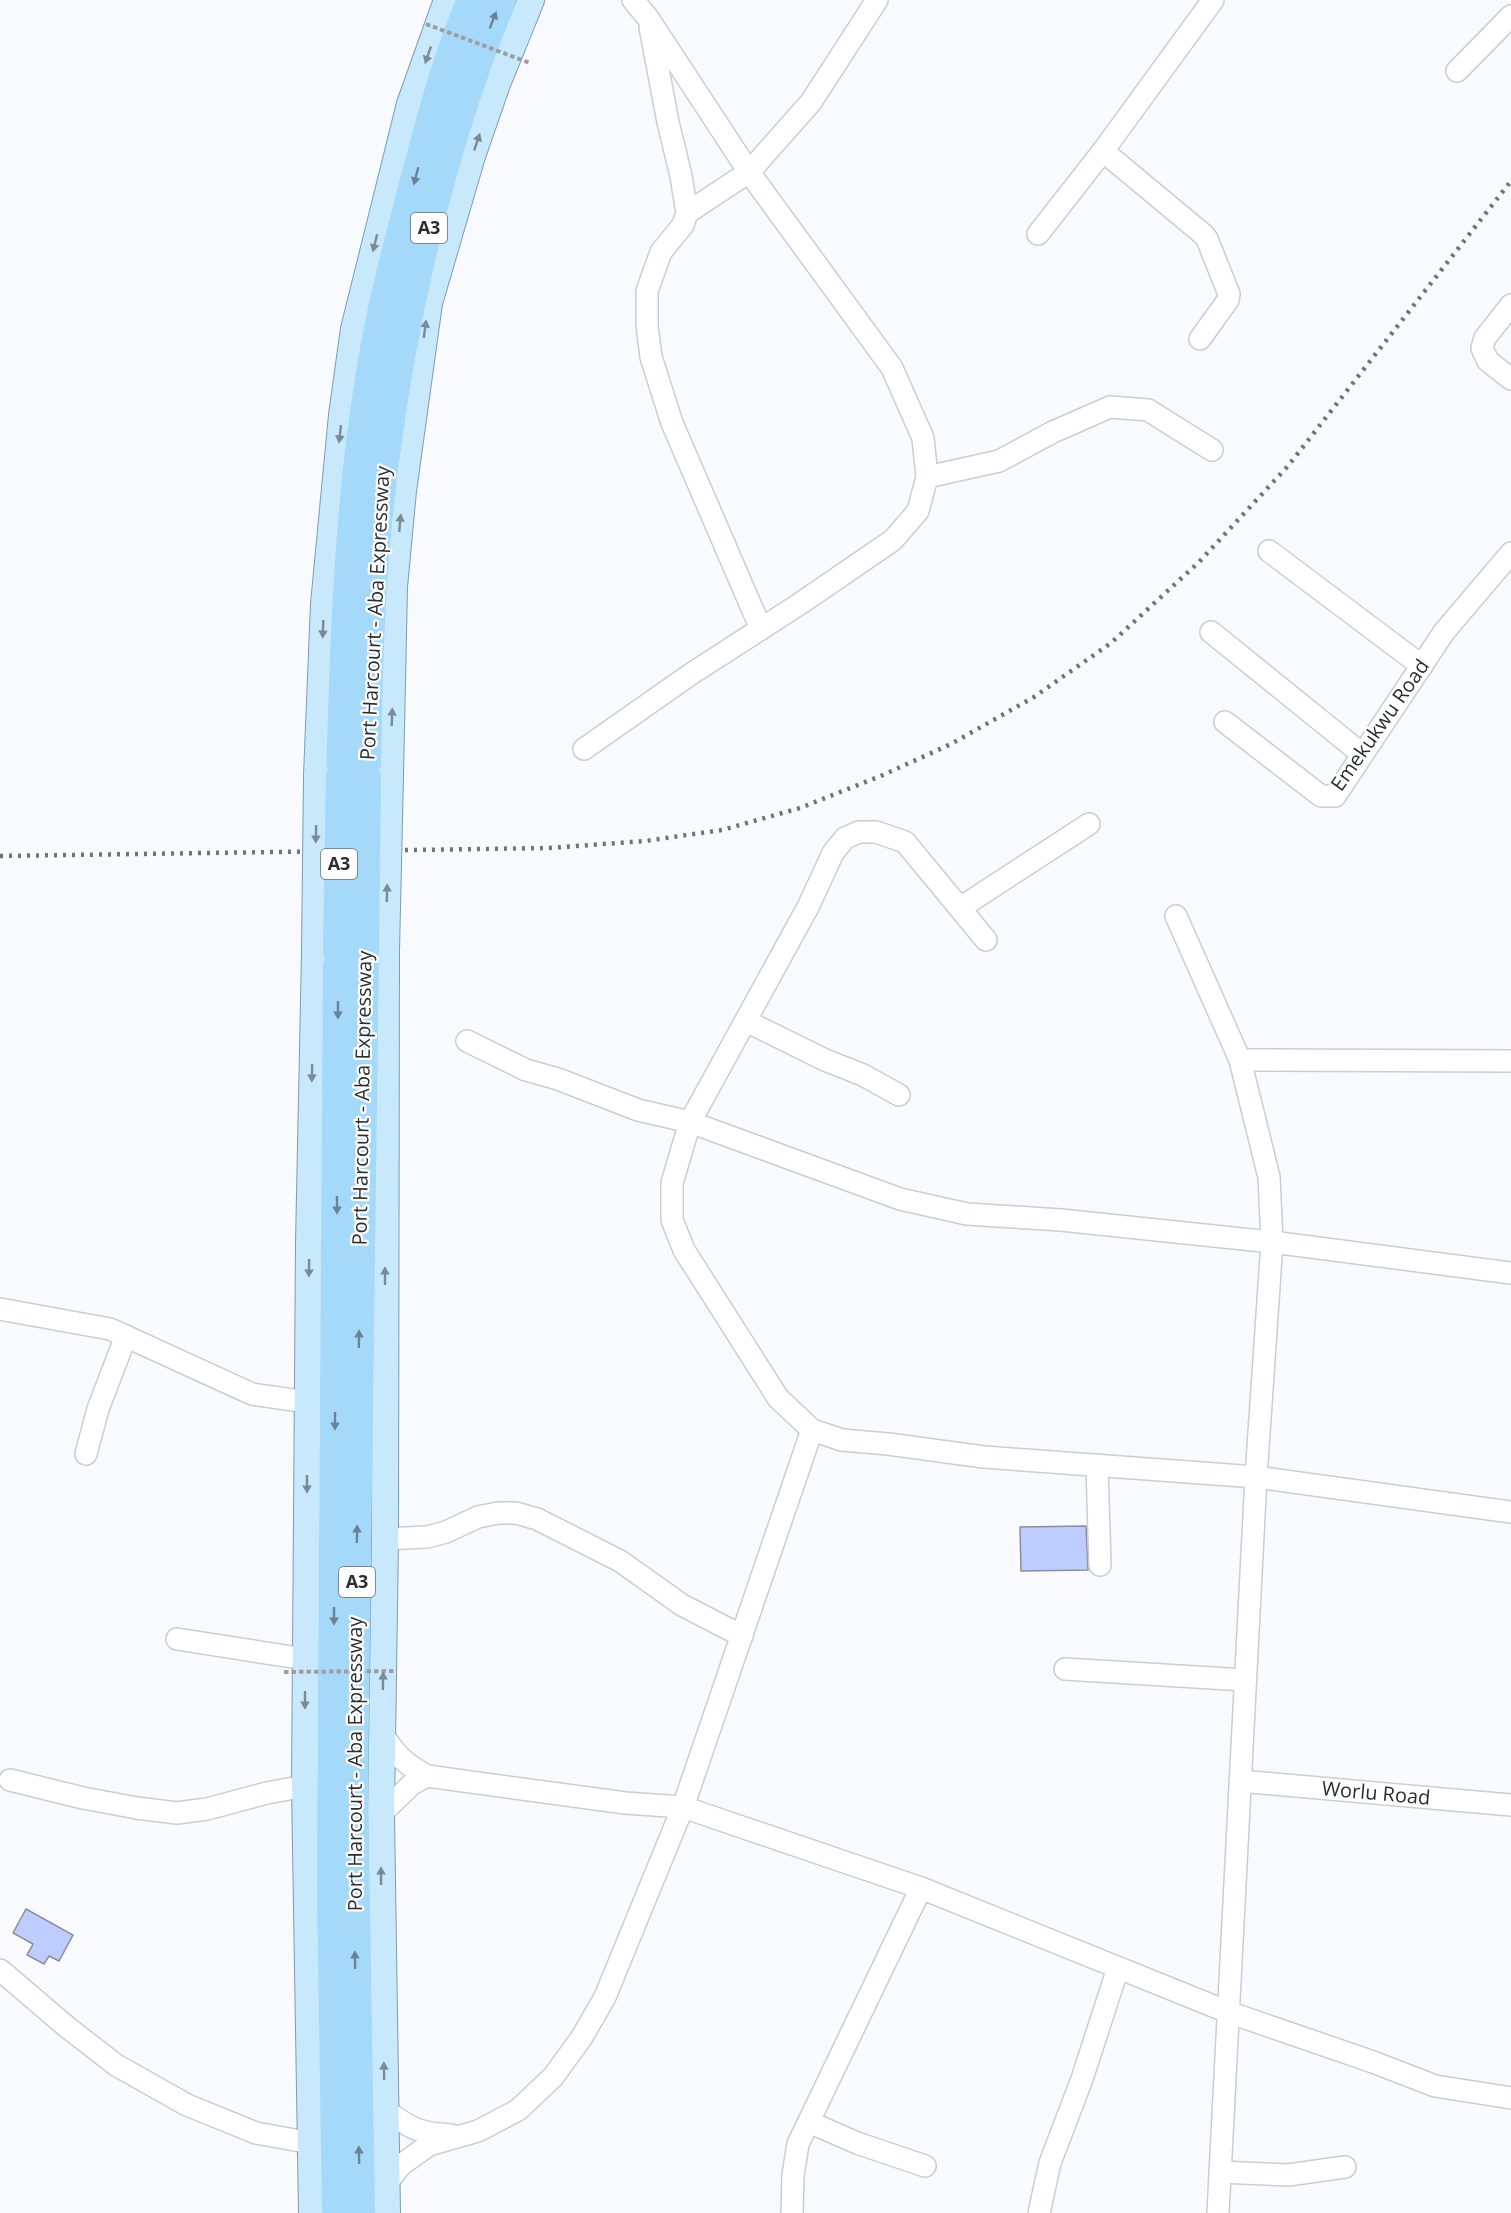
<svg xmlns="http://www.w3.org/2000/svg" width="1511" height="2213" viewBox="0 0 1511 2213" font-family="'Open Sans',sans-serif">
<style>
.building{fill:#bdcdff;stroke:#8d8f98;stroke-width:1.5}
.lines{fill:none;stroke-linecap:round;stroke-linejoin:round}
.minor-casing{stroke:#cacdd6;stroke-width:24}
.major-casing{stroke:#7a9db4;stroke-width:28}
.highway-casing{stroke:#7a9db4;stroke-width:33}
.minor{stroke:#fff;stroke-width:21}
.major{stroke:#c8e8fc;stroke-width:26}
.highway{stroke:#a4d9fa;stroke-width:30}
.rail{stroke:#727377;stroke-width:4.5;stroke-dasharray:3 6;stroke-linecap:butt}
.major-bridge-casing{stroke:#7a9db4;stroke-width:28;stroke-linecap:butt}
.highway-bridge-casing{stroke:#7a9db4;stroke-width:33;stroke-linecap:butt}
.path-bridge{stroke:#9d9ea2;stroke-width:4;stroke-dasharray:4.5 3;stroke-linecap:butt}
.major-bridge{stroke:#c8e8fc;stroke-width:26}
.highway-bridge{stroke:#a4d9fa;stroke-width:30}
.oneway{fill:#688396}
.oneway2{fill:#7a8a96}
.labels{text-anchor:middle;stroke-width:4.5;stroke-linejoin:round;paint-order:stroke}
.shield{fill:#fff;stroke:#6b6c6f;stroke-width:1.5}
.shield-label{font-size:18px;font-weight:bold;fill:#2c2d31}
.street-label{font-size:20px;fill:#2c2d31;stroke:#fff}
</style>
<rect width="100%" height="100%" fill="#f9fafe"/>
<g class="building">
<polygon points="1086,1526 1088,1570 1021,1571 1020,1527"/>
<polygon points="26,1909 73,1935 59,1961 49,1956 44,1964 27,1955 33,1944 13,1933"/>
</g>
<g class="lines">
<defs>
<g id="minor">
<polyline points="650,27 668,122 681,176 687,213 683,225 661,252 647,291 647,326 651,357 672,423 761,629"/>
<polyline points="1457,71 1511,16"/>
<polyline points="1103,151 1204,235 1207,239 1229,294 1228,300 1200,339"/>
<polyline points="687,213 749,172 811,102 877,0"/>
<polyline points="1038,234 1103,151 1213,0"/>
<polyline points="1511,305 1485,338 1482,348 1488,361 1511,379"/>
<polyline points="927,477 999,461 1053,432 1110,407 1148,410 1212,450"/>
<polyline points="1269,551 1422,666"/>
<polyline points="1211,632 1362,754"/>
<polyline points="1225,722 1321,796 1335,796 1444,632 1511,553"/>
<polyline points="584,749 691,674 801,603 893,540 918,511 927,477 923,438 892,368 749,172 648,18 633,0"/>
<polyline points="960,908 1089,824"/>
<polyline points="1176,916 1240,1060 1269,1177 1272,1242 1256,1477 1218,2213"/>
<polyline points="986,940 905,842 876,832 859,832 845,838 833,853 808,907 690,1122 672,1183 672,1220 684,1250 778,1398 812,1430 842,1440 888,1444 984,1457 1256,1477 1511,1512"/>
<polyline points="746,1021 825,1060 863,1075 899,1095"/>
<polyline points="467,1041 526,1070 558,1079 638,1110 690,1122 900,1199 967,1214 1061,1220 1272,1242 1511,1273"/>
<polyline points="1240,1060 1511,1061"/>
<polyline points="0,1309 110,1329 252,1394 307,1402"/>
<polyline points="86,1454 98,1409 126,1336"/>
<polyline points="1097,1465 1100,1565"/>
<polyline points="385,1539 427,1537 446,1532 478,1517 498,1513 516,1513 537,1519 620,1561 682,1605 742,1636"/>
<polyline points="177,1639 305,1659"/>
<polyline points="1065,1669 1245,1680"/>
<path d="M382,1733C396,1756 404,1763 427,1776L625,1803L683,1807L921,1888L1228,2012L1373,2062L1435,2086L1511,2098"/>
<polyline points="10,1780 83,1798 137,1808 177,1813 207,1809 267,1793 305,1786"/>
<polyline points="1240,1781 1511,1805"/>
<polyline points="381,1814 412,1784 427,1776"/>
<polyline points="0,1970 67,2027 116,2065 187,2105 256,2133 311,2143"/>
<path d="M385,2110C412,2129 417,2133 451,2135"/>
<polyline points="809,2122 857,2143 925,2166"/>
<polyline points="1220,2172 1288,2175 1345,2167"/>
<polyline points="386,2184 401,2165 429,2145 478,2131 518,2110 553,2077 582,2037 605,1997 683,1807 812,1430"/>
<polyline points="792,2213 793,2175 798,2144 921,1888"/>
<polyline points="1039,2213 1050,2163 1082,2079 1118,1968"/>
</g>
<g id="major">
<polyline points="317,775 324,604 342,415 354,329 410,104 447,0"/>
<polyline points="390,776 394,587 403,491 429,303 472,156 497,84 531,0"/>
<polyline points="386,951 385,1539 381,1814 387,2213"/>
<polyline points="312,2213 305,1786 309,1243 315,952"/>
</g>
<g id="highway">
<path d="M341,777C345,640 349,502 372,367C382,304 399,243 415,181C431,121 447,58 472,0"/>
<path d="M366,778C367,672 370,566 384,461C404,307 442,144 501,0"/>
<polyline points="337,2213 332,1888 338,951"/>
<polyline points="360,2213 353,1790 364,950"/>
</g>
</defs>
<use href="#minor" class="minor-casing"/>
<use href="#major" class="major-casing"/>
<use href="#highway" class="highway-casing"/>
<use href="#minor" class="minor"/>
<use href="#major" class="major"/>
<use href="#highway" class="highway"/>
<polyline class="rail" points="0,856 549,848 645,841 722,830 800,808 883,775 951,744 1034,697 1111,643 1199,562 1288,466 1511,181"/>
<defs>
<g id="major-bridge">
<polyline points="386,951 390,776"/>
<polyline points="315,952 317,775"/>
</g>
<g id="highway-bridge">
<polyline points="364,950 366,778"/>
<polyline points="338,951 341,777"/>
</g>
</defs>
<use href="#major-bridge" class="major-bridge-casing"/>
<use href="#highway-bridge" class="highway-bridge-casing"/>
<g class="path-bridge">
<polyline points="426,24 530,63"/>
<polyline points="284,1672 397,1671"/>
</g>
<use href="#major-bridge" class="major-bridge"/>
<use href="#highway-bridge" class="highway-bridge"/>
</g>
<defs><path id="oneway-solid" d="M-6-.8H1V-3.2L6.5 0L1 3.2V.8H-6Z" transform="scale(1.5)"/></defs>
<g class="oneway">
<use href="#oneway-solid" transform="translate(493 20) rotate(-69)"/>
<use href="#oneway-solid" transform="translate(416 176) rotate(105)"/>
<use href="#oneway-solid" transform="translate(338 1010) rotate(90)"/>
<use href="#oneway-solid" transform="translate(337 1205) rotate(90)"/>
<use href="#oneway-solid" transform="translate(359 1339) rotate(-89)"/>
<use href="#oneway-solid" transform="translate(335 1421) rotate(90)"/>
<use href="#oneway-solid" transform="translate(357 1534) rotate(-89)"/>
<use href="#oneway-solid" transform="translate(334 1616) rotate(90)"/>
<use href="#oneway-solid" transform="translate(355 1960) rotate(-91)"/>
<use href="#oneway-solid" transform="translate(359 2155) rotate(-91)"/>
</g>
<g class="oneway2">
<use href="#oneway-solid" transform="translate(428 55) rotate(109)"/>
<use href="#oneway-solid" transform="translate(477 142) rotate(-71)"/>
<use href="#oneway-solid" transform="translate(375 243) rotate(104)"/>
<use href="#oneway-solid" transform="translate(425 329) rotate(-82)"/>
<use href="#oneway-solid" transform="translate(340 434) rotate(96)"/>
<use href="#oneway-solid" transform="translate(400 523) rotate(-85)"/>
<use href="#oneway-solid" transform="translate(323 629) rotate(92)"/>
<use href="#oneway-solid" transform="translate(392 717) rotate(-88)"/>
<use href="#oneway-solid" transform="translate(316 834) rotate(91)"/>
<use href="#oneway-solid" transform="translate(387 893) rotate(-89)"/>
<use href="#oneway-solid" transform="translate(312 1073) rotate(91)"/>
<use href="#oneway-solid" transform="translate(309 1268) rotate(91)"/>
<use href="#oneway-solid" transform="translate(385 1276) rotate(-90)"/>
<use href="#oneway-solid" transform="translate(307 1484) rotate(90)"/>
<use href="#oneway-solid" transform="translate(383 1681) rotate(-89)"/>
<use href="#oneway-solid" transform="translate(305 1700) rotate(90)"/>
<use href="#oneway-solid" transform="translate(381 1876) rotate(-90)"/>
<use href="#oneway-solid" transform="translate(384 2071) rotate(-91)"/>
</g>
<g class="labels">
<g class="shield">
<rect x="411" y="213" width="36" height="30" rx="4.5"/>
<rect x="321" y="849" width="36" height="30" rx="4.5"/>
<rect x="339" y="1567" width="36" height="30" rx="4.5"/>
</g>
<g class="shield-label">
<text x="429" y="234">A3</text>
<text x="339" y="870">A3</text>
<text x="357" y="1588">A3</text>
</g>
<g class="street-label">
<text transform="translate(375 613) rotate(-87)" y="7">Port Harcourt - Aba Expressway</text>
<text transform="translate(1380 725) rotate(-55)" y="7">Emekukwu Road</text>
<text transform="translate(362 1098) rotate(-89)" y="7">Port Harcourt - Aba Expressway</text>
<text transform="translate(355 1764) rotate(-90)" y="7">Port Harcourt - Aba Expressway</text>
<text transform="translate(1376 1793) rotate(5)" y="7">Worlu Road</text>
</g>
</g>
</svg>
